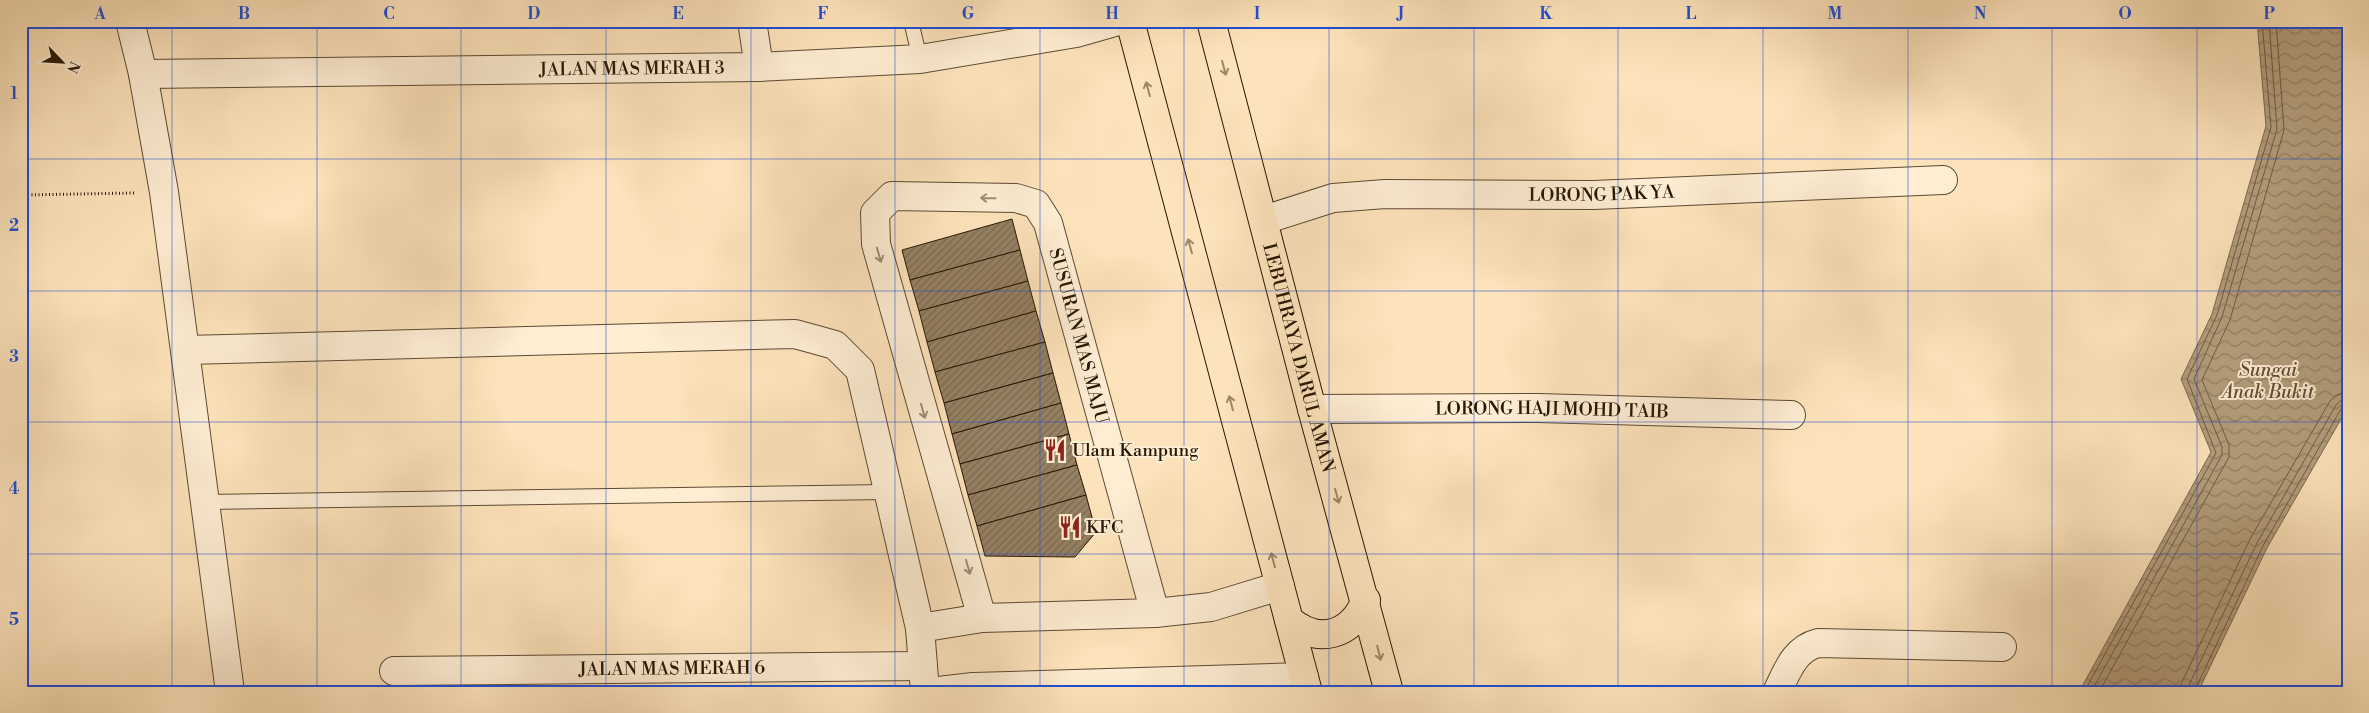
<svg xmlns="http://www.w3.org/2000/svg" width="2369" height="713" viewBox="0 0 2369 713" font-family="'Libre Bodoni',serif">
<style>
.water{fill:url(#water-waves);stroke:#7c684d}
.lines{fill:none;stroke-linecap:round;stroke-linejoin:round}
.shore{stroke:#6e5a41;stroke-width:1}
.building{fill:url(#building-hatch);stroke:#271705}
.lane-casing{stroke:#5c4a32;stroke-width:16}
.street-casing{stroke:#5c4a32;stroke-width:30}
.highway-casing{stroke:#271705;stroke-width:30}
.path{stroke:#271705;stroke-width:3;stroke-dasharray:1 2.5;stroke-linecap:butt}
.lane{stroke:#feedd3;stroke-width:14}
.street{stroke:#feedd3;stroke-width:28}
.highway{stroke:#fde3bb;stroke-width:28}
.oneway{stroke:#9d8769}
.oneway2{stroke:#9d8d76}
.grid{fill:none;stroke:#1d4ed8;stroke-width:1;stroke-opacity:0.55}
.labels{text-anchor:middle;stroke-width:4;stroke-linejoin:round;paint-order:stroke}
.street-label{font-size:18px;fill:#271705;stroke:#feedd3}
.poi-label{font-size:18px;fill:#271705;stroke:#feedd3;text-anchor:start}
.water-label{font-size:19px;font-style:italic;fill:#5f4d35;stroke:#feedd3}
.neatline{fill:none;stroke:#1d4ed8;stroke-width:2}
.grid-label{font-size:16px;text-anchor:middle;font-weight:bold;fill:#1d4ed8}
</style>
<defs>
<pattern id="water-waves" width="16" height="10" patternUnits="userSpaceOnUse" patternTransform="scale(1.25)"><rect width="16" height="10" fill="#b49e7d"/><path d="M0 5q4-4 8 0t8 0" fill="none" stroke="#928064"/></pattern>
<pattern id="building-hatch" width="6" height="6" patternUnits="userSpaceOnUse" patternTransform="scale(1.25)"><rect width="6" height="6" fill="#968164"/><path d="M-1 1l2-2M0 6l6-6M5 7l2-2" fill="none" stroke="#7a6950"/></pattern>
</defs>
<rect width="100%" height="100%" fill="#fde3bb"/>
<filter id="stains"><feTurbulence type="fractalNoise" baseFrequency=".004" numOctaves="4"/><feColorMatrix values="0 0 0 0 .2 0 0 0 0 .09 0 0 0 0 .02 0 0 0 .5 -.17"/></filter>
<radialGradient id="worn" r=".72"><stop offset=".6" stop-color="#630" stop-opacity="0"/><stop offset="1" stop-color="#630" stop-opacity=".3"/></radialGradient>
<polygon class="water" points="2257,21 2348,21 2348,407 2267,548 2198,692 2079,692 2211,452 2181,379 2212,314 2266,126"/>
<g class="lines">
<g class="shore">
<polyline points="2084,692 2216,453 2187,379 2217,315 2271,127 2262,21"/>
<polyline points="2091,692 2222,455 2222,447 2194,379 2222,317 2277,129 2269,21"/>
<polyline points="2099,692 2229,457 2229,445 2202,380 2230,320 2284,130 2276,21"/>
<polyline points="2180,692 2182,682 2250,539 2330,401 2337,395 2348,392"/>
<polyline points="2187,692 2189,685 2257,543 2336,405 2341,400 2348,399"/>
<polyline points="2194,692 2263,546 2341,409 2348,406"/>
</g>
</g>
<g class="building">
<polygon points="1012,219 1020,250 910,280 902,250"/>
<polygon points="1020,250 1028,281 919,311 910,280"/>
<polygon points="1028,281 1036,311 927,342 919,311"/>
<polygon points="1036,311 1045,342 935,372 927,342"/>
<polygon points="1045,342 1053,373 944,403 935,372"/>
<polygon points="1053,373 1061,403 952,434 944,403"/>
<polygon points="1061,403 1069,434 960,464 952,434"/>
<polygon points="1069,434 1077,465 968,495 960,464"/>
<polygon points="1077,465 1086,495 977,526 968,495"/>
<polygon points="1086,495 1096,532 1075,557 985,556 977,526"/>
</g>
<g class="lines">
<defs>
<g id="lane">
<polyline points="911,21 920,59"/>
<polyline points="205,502 888,492"/>
</g>
<g id="street">
<polyline points="130,21 143,74 164,192 230,692"/>
<polyline points="752,21 759,67"/>
<path id="s1" d="M143,74L759,67L920,59L1076,33L1118,21"/>
<path id="s2" d="M1264,220L1333,198L1385,194L1594,195L1943,180"/>
<polyline points="185,350 795,334 835,345 860,370 920,628 925,692"/>
<path id="s3" d="M1312,409L1538,408L1791,415"/>
<path id="s4" d="M982,618L876,244L875,213L892,196L1016,198L1036,204L1048,223L1155,613"/>
<polyline points="920,628 982,618 1155,613 1211,607 1280,586"/>
<path id="s5" d="M394,671L923,666"/>
<polyline points="930,692 973,687 1304,677"/>
<path d="M1777,692C1787,672 1794,649 1818,643L2002,647"/>
</g>
<g id="highway">
<polyline points="1130,21 1308,692"/>
<path id="s6" d="M1211,21L1312,409L1389,692"/>
<path d="M1289,620C1319,645 1351,636 1366,600"/>
</g>
</defs>
<use href="#lane" class="lane-casing"/>
<use href="#street" class="street-casing"/>
<use href="#highway" class="highway-casing"/>
<polyline class="path" points="21,195 134,193"/>
<use href="#lane" class="lane"/>
<use href="#street" class="street"/>
<use href="#highway" class="highway"/>
</g>
<defs><path id="oneway-shaft" d="M-6 0H5M1.5-3L5.5 0L1.5 3" fill="none" stroke-width="1.6" stroke-linecap="round" stroke-linejoin="round" transform="scale(1.25)"/></defs>
<g class="oneway">
<use href="#oneway-shaft" transform="translate(1224 68) rotate(75)"/>
<use href="#oneway-shaft" transform="translate(1148 89) rotate(-105)"/>
<use href="#oneway-shaft" transform="translate(1190 246) rotate(-105)"/>
<use href="#oneway-shaft" transform="translate(1231 403) rotate(-105)"/>
<use href="#oneway-shaft" transform="translate(1337 496) rotate(74)"/>
<use href="#oneway-shaft" transform="translate(1273 560) rotate(-105)"/>
<use href="#oneway-shaft" transform="translate(1379 653) rotate(76)"/>
</g>
<g class="oneway2">
<use href="#oneway-shaft" transform="translate(988 198) rotate(-179)"/>
<use href="#oneway-shaft" transform="translate(879 255) rotate(74)"/>
<use href="#oneway-shaft" transform="translate(923 411) rotate(74)"/>
<use href="#oneway-shaft" transform="translate(968 567) rotate(74)"/>
</g>
<path class="grid" d="M172,21V692M317,21V692M461,21V692M606,21V692M751,21V692M895,21V692M1040,21V692M1184,21V692M1329,21V692M1474,21V692M1618,21V692M1763,21V692M1908,21V692M2052,21V692M2197,21V692M21,159H2348M21,291H2348M21,422H2348M21,554H2348"/>
<defs>
<symbol id="restaurant-bare" viewBox="-9 -9 18 18"><path d="M-5-6h1v4h1v-4h1v4h1v-4h1v5L-1.5 .5V6h-2V.5L-5-1ZM5-6V6H3V1.5H1.5Q1.5-4 5-6Z" fill="#8f2418" stroke="#feedd3" stroke-width="2.5" paint-order="stroke"/></symbol>
</defs>
<g fill-rule="evenodd">
<use href="#restaurant-bare" x="1039" y="434" width="32" height="32"/>
<use href="#restaurant-bare" x="1054" y="511" width="32" height="32"/>
</g>
<g class="labels">
<g class="street-label">
<text dy="6" stroke="none"><textPath href="#s1" startOffset="489">JALAN MAS MERAH 3</textPath></text>
<text dy="6" stroke="none"><textPath href="#s2" startOffset="341">LORONG PAK YA</textPath></text>
<text dy="6" stroke="none"><textPath href="#s4" startOffset="728">SUSURAN MAS MAJU</textPath></text>
<text dy="6" stroke="none"><textPath href="#s6" startOffset="348">LEBUHRAYA DARUL AMAN</textPath></text>
<text dy="6" stroke="none"><textPath href="#s3" startOffset="240">LORONG HAJI MOHD TAIB</textPath></text>
<text dy="6" stroke="none"><textPath href="#s5" startOffset="278">JALAN MAS MERAH 6</textPath></text>
</g>
<g class="poi-label">
<text x="1072" y="456">Ulam Kampung</text>
<text x="1086" y="533">KFC</text>
</g>
<g class="water-label">
<text x="2268" y="376">Sungai<tspan x="2268" dy="22">Anak Bukit</tspan></text>
</g>
</g>
<rect width="2369" height="713" fill="none" stroke="#fde3bb" stroke-width="55"/>
<g transform="translate(62 62) rotate(115)" stroke="#feedd3" stroke-width="4" paint-order="stroke">
<path d="M0-4L9 19L0 12L-9 19Z" fill="#271705"/>
<text y="-8" font-size="14" font-weight="bold" text-anchor="middle" fill="#271705">N</text>
</g>
<rect x="28" y="28" width="2314" height="658" class="neatline"/>
<g class="grid-label">
<text x="100" y="19">A</text>
<text x="244" y="19">B</text>
<text x="389" y="19">C</text>
<text x="534" y="19">D</text>
<text x="678" y="19">E</text>
<text x="823" y="19">F</text>
<text x="968" y="19">G</text>
<text x="1112" y="19">H</text>
<text x="1257" y="19">I</text>
<text x="1401" y="19">J</text>
<text x="1546" y="19">K</text>
<text x="1691" y="19">L</text>
<text x="1835" y="19">M</text>
<text x="1980" y="19">N</text>
<text x="2125" y="19">O</text>
<text x="2269" y="19">P</text>
<text x="14" y="99">1</text>
<text x="14" y="231">2</text>
<text x="14" y="362">3</text>
<text x="14" y="494">4</text>
<text x="14" y="625">5</text>
</g>
<rect width="100%" height="100%" filter="url(#stains)"/>
<rect width="100%" height="100%" fill="url(#worn)"/>
</svg>
